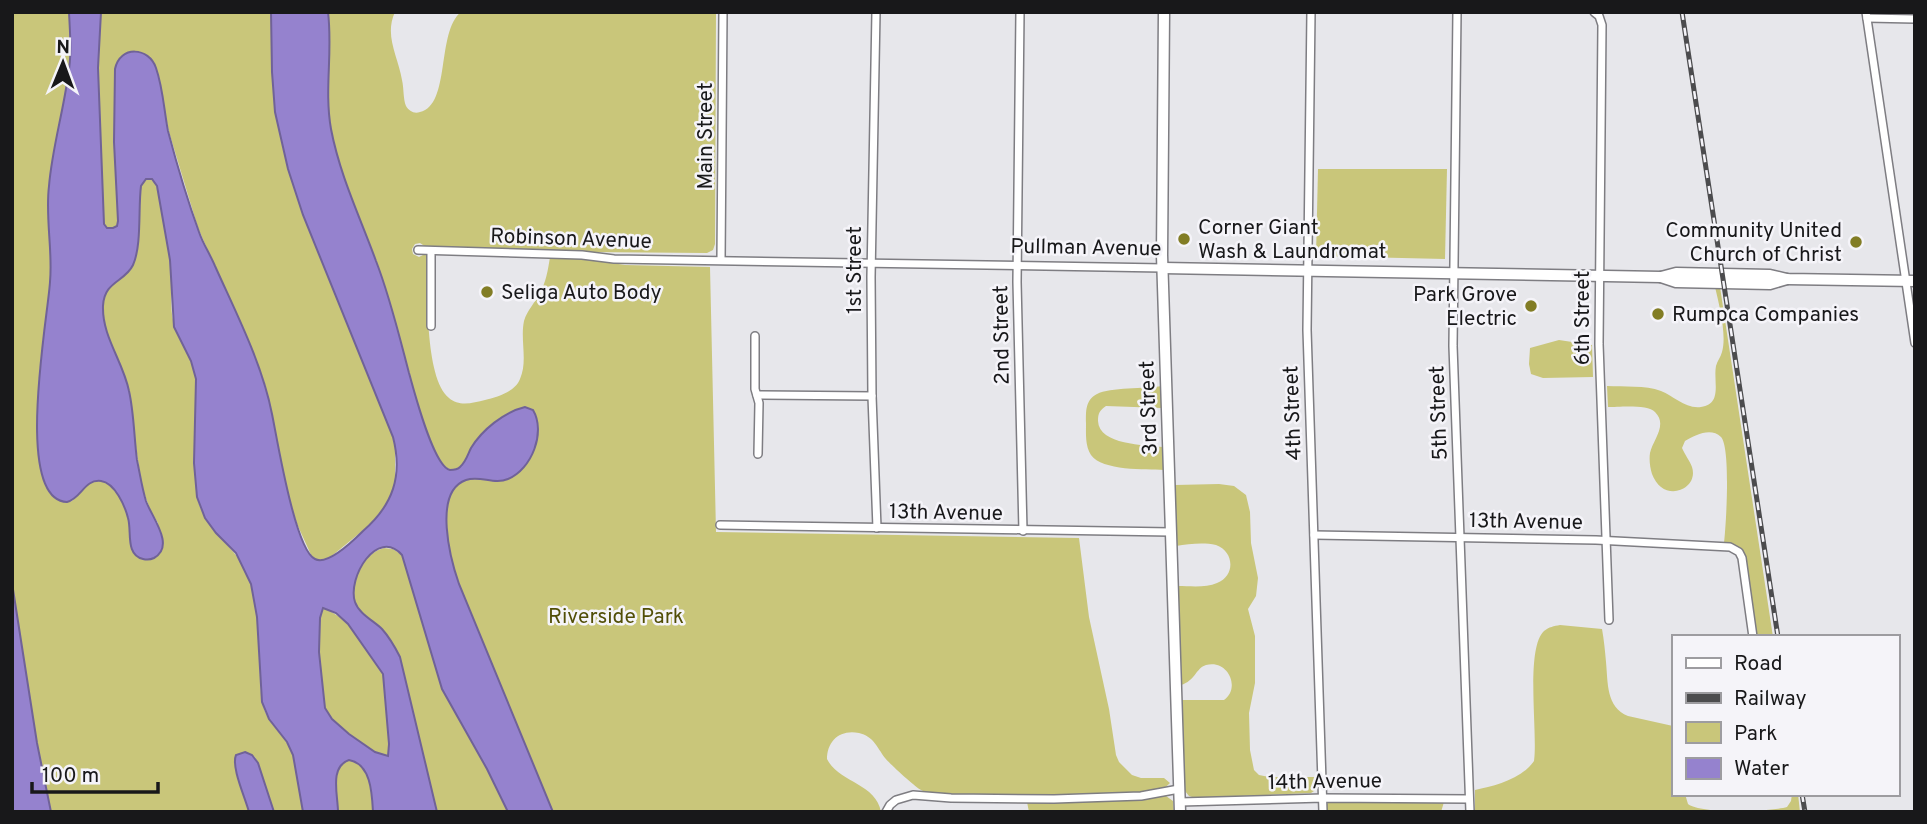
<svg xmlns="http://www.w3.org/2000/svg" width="1927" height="824" viewBox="0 0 1927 824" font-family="Overpass,sans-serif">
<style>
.green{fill:#c9c67a}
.water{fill:#9582ce;stroke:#706298;stroke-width:2;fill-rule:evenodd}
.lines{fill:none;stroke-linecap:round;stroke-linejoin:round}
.street-casing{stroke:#7e7d82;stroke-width:10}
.secondary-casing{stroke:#7e7d82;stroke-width:13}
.street{stroke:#fff;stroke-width:7}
.secondary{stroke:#fff;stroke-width:10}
.rail-casing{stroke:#4c4c4e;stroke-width:5}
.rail{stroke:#f5f4f9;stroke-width:2.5;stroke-dasharray:8;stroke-linecap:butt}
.poi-dot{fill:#827d25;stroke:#f5f4f9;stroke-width:2.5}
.labels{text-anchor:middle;stroke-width:5;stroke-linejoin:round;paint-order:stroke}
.street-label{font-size:21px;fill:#18181a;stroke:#f5f4f9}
.poi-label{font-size:21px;fill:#18181a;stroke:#f5f4f9;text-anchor:start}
.park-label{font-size:21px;fill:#514e06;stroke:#f5f4f9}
</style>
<rect width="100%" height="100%" fill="#e7e7eb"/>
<g class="green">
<path d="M12,12H69V14C70,32 71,50 69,68C66,107 53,145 49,184C45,216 52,248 50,280C49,311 10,513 72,501C77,494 84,484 92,482C112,475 127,506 129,522C130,531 129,541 132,549C135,556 139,558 145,560L158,523L151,512L142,487L126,380L107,336L103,311L104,299L108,288L133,264L137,247L141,186L146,179H153C162,192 171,260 172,277C172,291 170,307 173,320C179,340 193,358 196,379C200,418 191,457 197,495C202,529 235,544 247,574C258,602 259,633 260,663C260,677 260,692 263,705C267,723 283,733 291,750C300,768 300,792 303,812H274L258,763L255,757L245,752L236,755C231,766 246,797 249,812H51L37,743L12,583Z"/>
<polygon points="101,12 271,12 273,90 275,112 283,149 303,215 376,393 393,437 395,449 395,484 385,507 372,523 328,559 319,561 312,557 297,524 289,498 265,384 255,357 198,228 169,132 156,68 115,69 114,142 118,221 117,226 113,228 107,228 104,224 98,79 98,56"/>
<path d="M328,12H395C384,36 398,56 402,80C404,88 403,99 406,106C409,111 414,114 420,112C451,105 436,32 461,12H716L715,244L713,250L707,253L586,252L426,247L420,243L415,244L412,249L413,254L419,257L425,254L427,257C428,289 424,377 449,398C459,407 473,403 485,400C497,397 515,392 520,379C528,361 520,340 524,321C527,310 535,303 540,293C546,282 548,270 550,257L585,259L625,265L710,267L716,532L1079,538L1089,617L1109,709L1116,755L1119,762L1132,775L1141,778H1164L1170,783C1163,791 1151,791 1141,793C1125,794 1108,794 1092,794C1055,795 1017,795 979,795C966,795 931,796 921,790C915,787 889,763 885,758C877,747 873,736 859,733C840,729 827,741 827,759C839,783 876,783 881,812H553L459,584C451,561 431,489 467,479C481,476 498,483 510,478C529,470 544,435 535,417C534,414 531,411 529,408C509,406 484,429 474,445C469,451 466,463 460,467C457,469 452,470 450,469C432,465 414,390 409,373C399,335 390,297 376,260C359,217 339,175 331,129C324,90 333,51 328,12Z"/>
<polygon points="1318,169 1447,169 1445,259 1316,256"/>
<path d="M1715,287H1720L1773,637H1757L1745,556L1737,546L1724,543C1726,526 1731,448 1721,437C1711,427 1695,435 1685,441L1682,448C1685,455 1690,461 1692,467C1698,486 1675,498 1661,487C1657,484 1654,479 1652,474C1650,467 1649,460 1650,453C1653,440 1668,425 1655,412C1648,404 1619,407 1608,407L1607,386C1624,387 1645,385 1661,391C1674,396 1685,409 1701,407C1723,404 1713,381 1716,366C1717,361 1721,357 1722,352C1727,335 1719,304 1715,287Z"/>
<polygon points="1559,340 1592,345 1593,377 1543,378 1531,374 1529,364 1530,348"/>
<path d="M1162,386V408L1106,406C1100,410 1098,413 1098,421C1099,445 1145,445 1163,447L1164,470C1146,469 1102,471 1091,455C1085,446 1086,434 1086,423C1086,412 1085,400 1097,394C1110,387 1145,389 1162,386Z"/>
<path d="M1219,484L1234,486L1246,495L1250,512L1251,543L1258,578L1256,596L1248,609L1255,636V683L1249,713L1250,750L1254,770L1259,775L1269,777H1317V789L1311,793L1195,798L1189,796L1185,791L1182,700H1224C1241,688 1228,659 1206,665C1196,668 1195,681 1181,685L1178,586C1190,586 1206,588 1217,583C1236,576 1234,551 1216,545C1203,542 1189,544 1176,546L1175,485Z"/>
<path d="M384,548L393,549L402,555L442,689L487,769L508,812H437L400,657C393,646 387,635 378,625C371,619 362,614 357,606C345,585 363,553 384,548Z"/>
<path d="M325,608L346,621L383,674L389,744L388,756C375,754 364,745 354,738C344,731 332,722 326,711C317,694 318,633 321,612Z"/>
<path d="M1560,625L1602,629C1604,640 1605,651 1606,662C1608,683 1606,707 1628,716L1673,726V794H1685L1688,804C1700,814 1770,812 1787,807L1791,801L1792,794H1798L1800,812H1475V790C1495,786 1522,779 1534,761C1538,733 1525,649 1544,631C1549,627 1554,626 1560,625Z"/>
<path d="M349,760C371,763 372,793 373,812H338C337,795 330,767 349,760Z"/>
<polygon points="1166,796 1173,801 1174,812 1029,812 1027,802 1130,800"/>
<polygon points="1330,801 1444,802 1441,812 1326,812 1327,804"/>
</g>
<g class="water">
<path d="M69,12H101L98,68L104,224L107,228H113L117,226L118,221L114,142L115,69C120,45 149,47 156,68C163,88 164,110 168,131C177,165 187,199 199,232C203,244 210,254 215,266C236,313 262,363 272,414C277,438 295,550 315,559C328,566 354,540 363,531C393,505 403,476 393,437L303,215L288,169L275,112L272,72L271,12H328C333,52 324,90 331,129C340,176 360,217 376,261C390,297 399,335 409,373C414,390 433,466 450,470C454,470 458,469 460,467C466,462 468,454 471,448C482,430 504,412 525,407L533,410C546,432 532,469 508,479C494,485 480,475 466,480C432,492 451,561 459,584L553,812H508L487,769L442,689L402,555C377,527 347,578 355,602C359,614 374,621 382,629C390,638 395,647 400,657L437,812H373C372,793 371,764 349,760C329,767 338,795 338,812H303L293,755L287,742L269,719L262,702L257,617L251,584L236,553L216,533L205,518L197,497L194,463L196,379L191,361L174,327L170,260L157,186L152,179H146L141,186C138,208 142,245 133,265C125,282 104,281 103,306C102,337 123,361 129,391C134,413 134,437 137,460C140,474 142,488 146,501C151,516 176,546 154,558C150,560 147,560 143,559C125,555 132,531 128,518C125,506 115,483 101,481C84,479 82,498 67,502C13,500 48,317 50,282C53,250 45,218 49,186C52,149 63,113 68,76C72,55 70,33 69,12ZM323,608L336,613L348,624L383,674L389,744L388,756L375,752L349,734L332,719L325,708L319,652L320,618Z"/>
<polygon points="12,583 37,743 51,812 12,812"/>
<path d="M245,752L252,755L258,763L274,812H249C245,797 231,767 236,755Z"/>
</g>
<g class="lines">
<defs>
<g id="street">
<polyline points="876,12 871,277 872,396 877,528"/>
<polyline points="1020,12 1017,282 1023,531"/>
<polyline points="1311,12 1307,330 1323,812"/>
<polyline points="1457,12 1453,346 1470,812"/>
<polyline points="1594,12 1599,16 1602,25 1599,344 1609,620"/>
<polyline points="1866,12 1915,343"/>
<polyline points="1867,18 1915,19"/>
<polyline points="418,250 582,255 614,259 1163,268"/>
<polyline points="431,251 431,326"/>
<polyline points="721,260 723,12"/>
<polyline points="755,336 755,389 759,403 758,454"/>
<polyline points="757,395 872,396"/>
<polyline points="720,525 1171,532"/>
<polyline points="1314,535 1596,540 1730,547 1739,552 1742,558 1753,637"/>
<polyline points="1180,802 1323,798 1469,799"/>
<polyline points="886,812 890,805 896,800 913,795 951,798 1054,799 1141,796 1179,789"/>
</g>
<g id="secondary">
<polyline points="1164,12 1162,255 1180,812"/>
<polyline points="1163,268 1661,277 1676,282 1770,284 1787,279"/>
<polyline points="1661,277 1676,273 1770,275 1787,279 1915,281"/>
</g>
</defs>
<use href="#street" class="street-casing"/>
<use href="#secondary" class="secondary-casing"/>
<use href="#street" class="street"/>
<use href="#secondary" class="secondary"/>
<defs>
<g id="rail">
<polyline points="1682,12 1778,637"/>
<polyline points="1802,794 1805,812"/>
</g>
</defs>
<use href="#rail" class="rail-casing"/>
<use href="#rail" class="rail"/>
</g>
<g class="poi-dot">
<circle cx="1184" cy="239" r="7"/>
<circle cx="1856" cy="242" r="7"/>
<circle cx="487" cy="292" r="7"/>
<circle cx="1531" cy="306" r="7"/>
<circle cx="1658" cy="314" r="7"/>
</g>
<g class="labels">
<g class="street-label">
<text transform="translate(705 136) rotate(-90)" y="7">Main Street</text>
<text transform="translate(571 238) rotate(2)" y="7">Robinson Avenue</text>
<text transform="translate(1086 247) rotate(1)" y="7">Pullman Avenue</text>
<text transform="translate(854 270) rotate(-90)" y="7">1st Street</text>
<text transform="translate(1582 318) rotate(-90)" y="7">6th Street</text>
<text transform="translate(1001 335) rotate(-91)" y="7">2nd Street</text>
<text transform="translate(1148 408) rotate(-92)" y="7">3rd Street</text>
<text transform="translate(1292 413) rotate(-92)" y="7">4th Street</text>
<text transform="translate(1438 413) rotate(-92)" y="7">5th Street</text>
<text transform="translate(946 512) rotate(1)" y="7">13th Avenue</text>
<text transform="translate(1526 521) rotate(1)" y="7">13th Avenue</text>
<text transform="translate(1325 781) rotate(-1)" y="7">14th Avenue</text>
</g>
<g class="poi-label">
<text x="1198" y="234">Corner Giant<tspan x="1198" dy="24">Wash &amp; Laundromat</tspan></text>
<text x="1842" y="237" text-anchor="end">Community United<tspan x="1842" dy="24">Church of Christ</tspan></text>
<text x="501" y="299">Seliga Auto Body</text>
<text x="1517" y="301" text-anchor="end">Park Grove<tspan x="1517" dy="24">Electric</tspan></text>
<text x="1672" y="321">Rumpca Companies</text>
</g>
<g class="park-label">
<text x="616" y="623">Riverside Park</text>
</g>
</g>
<rect width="1927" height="824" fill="none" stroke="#18181a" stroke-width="28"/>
<rect x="1672" y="635" width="228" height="161" fill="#f5f4f9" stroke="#9d9ca0" stroke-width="2"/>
<rect x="1686" y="658" width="35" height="10" fill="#ffffff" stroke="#9d9ca0" stroke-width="2"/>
<text x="1734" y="670" font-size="21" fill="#18181a">Road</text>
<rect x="1686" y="693" width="35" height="10" fill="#4c4c4e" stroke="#9d9ca0" stroke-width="2"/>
<text x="1734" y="705" font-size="21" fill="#18181a">Railway</text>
<rect x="1686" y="722" width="35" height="21" fill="#c9c67a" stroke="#9d9ca0" stroke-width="2"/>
<text x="1734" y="740" font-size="21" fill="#18181a">Park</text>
<rect x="1686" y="758" width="35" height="21" fill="#9582ce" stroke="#9d9ca0" stroke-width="2"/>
<text x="1734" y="775" font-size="21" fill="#18181a">Water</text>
<g transform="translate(63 63) rotate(1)" stroke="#f5f4f9" stroke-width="5" paint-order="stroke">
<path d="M0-5L12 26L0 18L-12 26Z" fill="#18181a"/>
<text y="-10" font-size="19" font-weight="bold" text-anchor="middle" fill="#18181a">N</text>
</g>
<path d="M32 782v10h126v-10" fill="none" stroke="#18181a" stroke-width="3.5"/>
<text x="42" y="782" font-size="21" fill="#18181a" stroke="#f5f4f9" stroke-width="5" paint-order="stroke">100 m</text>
</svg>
